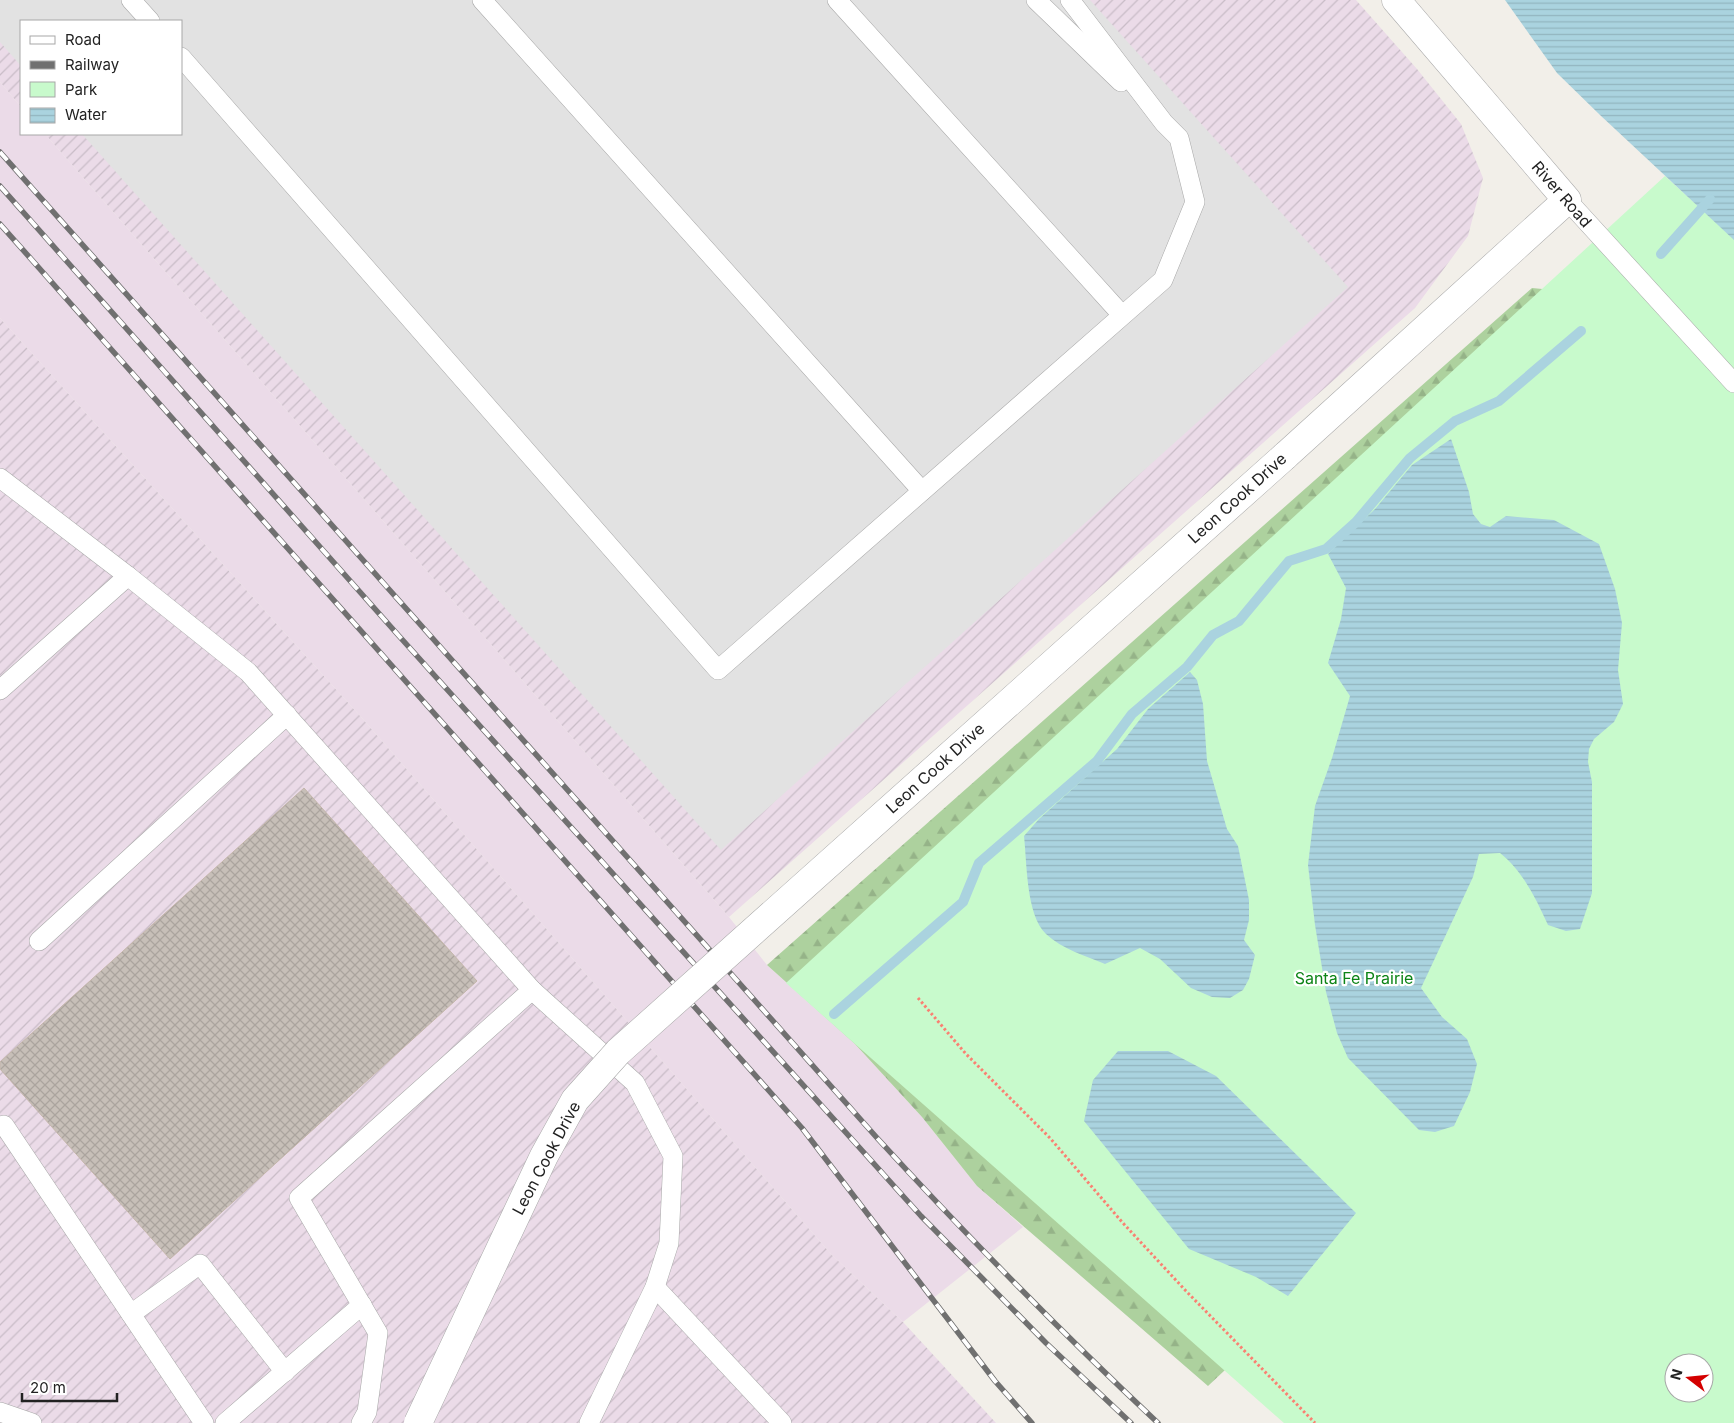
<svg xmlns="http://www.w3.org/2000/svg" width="1734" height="1423" viewBox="0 0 1734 1423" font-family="Inter,sans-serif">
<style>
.industrial{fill:url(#industrial-furrows)}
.railway{fill:#ebdbe8}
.forest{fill:url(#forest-firs)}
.park{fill:#c8facc;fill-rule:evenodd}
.parking{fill:#e2e2e2}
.water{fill:url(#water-rules)}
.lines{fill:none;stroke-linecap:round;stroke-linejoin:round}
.stream{stroke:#aad3df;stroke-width:10}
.building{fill:url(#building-cross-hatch);stroke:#c4b6ab}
.service-casing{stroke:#a9a9a9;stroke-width:20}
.minor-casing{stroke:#a9a9a9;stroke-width:29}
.path{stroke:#fa8072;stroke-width:3;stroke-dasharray:2.5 2.5;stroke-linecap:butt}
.service{stroke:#fff;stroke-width:19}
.minor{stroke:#fff;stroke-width:28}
.rail-casing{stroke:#707070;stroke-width:5.5}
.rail{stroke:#fff;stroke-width:4;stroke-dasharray:11;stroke-linecap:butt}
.minor-bridge-casing{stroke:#a9a9a9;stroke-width:29;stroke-linecap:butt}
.minor-bridge{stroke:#fff;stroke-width:28}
.labels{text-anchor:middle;stroke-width:4.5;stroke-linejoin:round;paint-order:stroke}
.street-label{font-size:16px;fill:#222;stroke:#fff}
.park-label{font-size:16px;fill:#0c8416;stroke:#fff}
</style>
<defs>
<pattern id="industrial-furrows" width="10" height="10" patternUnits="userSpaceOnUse" patternTransform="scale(1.25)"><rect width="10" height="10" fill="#ebdbe8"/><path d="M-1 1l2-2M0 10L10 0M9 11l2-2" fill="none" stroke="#c9bcc7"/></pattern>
<pattern id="forest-firs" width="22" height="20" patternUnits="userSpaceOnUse" patternTransform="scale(1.25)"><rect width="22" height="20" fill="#add19e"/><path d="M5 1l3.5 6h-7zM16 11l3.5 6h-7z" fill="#95b388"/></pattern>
<pattern id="water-rules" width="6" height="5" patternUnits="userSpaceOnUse" patternTransform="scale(1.25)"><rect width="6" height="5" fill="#aad3df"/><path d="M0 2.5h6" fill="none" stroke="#92b5bf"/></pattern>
<pattern id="building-cross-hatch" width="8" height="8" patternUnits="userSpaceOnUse" patternTransform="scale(1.25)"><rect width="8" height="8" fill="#c7bfb8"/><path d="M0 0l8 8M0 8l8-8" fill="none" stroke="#aba49e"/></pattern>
</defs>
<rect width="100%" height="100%" fill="#f2efe9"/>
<g class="industrial">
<polygon points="0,0 1356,0 1417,69 1461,124 1483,178 1468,236 1415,308 729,917 45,134 181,134 181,21 21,21 21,107 0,82"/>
<polygon points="0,318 362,718 832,1255 903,1322 996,1423 0,1423"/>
</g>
<polygon class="railway" points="0,82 21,107 21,134 45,134 729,917 767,965 855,1044 922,1117 977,1186 1023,1227 903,1322 832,1255 362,718 0,318"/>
<polygon class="forest" points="1532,288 1584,293 1225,1370 1208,1386 977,1186 922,1117 855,1044 767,965"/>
<path class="park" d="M1665,176L1734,239V1423H1284L786,983ZM1674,1363H1704V1393H1674Z"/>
<polygon class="parking" points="0,0 1090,0 1348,287 721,850 82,134 181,134 181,21 21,21 21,66 0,42"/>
<g class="water">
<polygon points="1505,0 1734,0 1734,240 1600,115 1557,73"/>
<path d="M1451,439L1469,492L1473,514L1481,524L1490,527L1506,516L1554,520L1599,544L1615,589L1622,623L1618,670L1623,704L1614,722L1594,739L1589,749L1588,762L1592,782V893L1580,929L1566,931L1548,925C1536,899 1523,871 1500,853L1479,854L1473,877L1421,988L1442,1017L1467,1039L1477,1064L1470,1092L1454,1126L1435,1132L1419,1130L1348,1058L1337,1033L1326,992L1315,925L1308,865L1315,806L1332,758L1350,696L1328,663L1341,619L1346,588L1328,554L1375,509L1412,465Z"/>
<path d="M1190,672L1197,680L1203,704L1207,761L1227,829L1238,846L1249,900V920L1244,940L1255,955L1249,979L1243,990L1230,998L1212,997L1191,988L1160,959L1140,948L1105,964C1086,956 1062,949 1046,934C1026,915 1027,863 1024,836L1039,819L1117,749L1148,709Z"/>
<polygon points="1118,1051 1168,1051 1216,1076 1356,1213 1288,1296 1256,1277 1189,1249 1084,1121 1093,1080"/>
</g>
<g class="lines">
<g class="stream">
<polyline points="1661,254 1710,199"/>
<polyline points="834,1014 963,902 979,863 1097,761 1132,714 1187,667 1213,635 1239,621 1289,561 1326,549 1356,522 1410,458 1455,421 1499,401 1581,331"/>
</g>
</g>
<polygon class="building" points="304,788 477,981 170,1259 0,1069 0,1062"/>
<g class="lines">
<defs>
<g id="service">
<polyline points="131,0 150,21"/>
<polyline points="482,0 922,491"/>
<polyline points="837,0 1122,315"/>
<polyline points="1036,0 1121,82"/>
<polyline points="181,57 718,670 1163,280 1195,202 1179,138 1164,123 1070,0"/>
<polyline points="1567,200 1734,383"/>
<polyline points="0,478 128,576"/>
<polyline points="0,690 128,576 248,672 532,990 299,1198 378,1333 367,1412 361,1423"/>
<polyline points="39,941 287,715"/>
<polyline points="532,990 635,1083 673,1156 669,1243 655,1287 589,1423"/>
<polyline points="4,1125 204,1423"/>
<polyline points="655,1287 782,1423"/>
<polyline points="131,1314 200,1264 285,1372"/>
<polyline points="0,1412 32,1423"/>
<polyline points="225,1423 362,1305"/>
</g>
<polyline id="minor" points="1285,456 1567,200 1396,0"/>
</defs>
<use href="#service" class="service-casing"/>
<use href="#minor" class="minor-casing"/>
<polyline class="path" points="918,998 966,1054 1050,1138 1122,1222 1186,1291 1315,1423"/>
<use href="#service" class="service"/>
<use href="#minor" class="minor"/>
<defs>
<g id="rail">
<path d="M0,152L878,1139C968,1237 1061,1332 1158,1423"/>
<polyline points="0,186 399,636 921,1216 1046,1343 1131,1423"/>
<polyline points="0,224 802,1128 995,1381 1032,1423"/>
</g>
</defs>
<use href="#rail" class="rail-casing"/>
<use href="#rail" class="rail"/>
<defs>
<polyline id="minor-bridge" points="418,1423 544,1156 575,1100 618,1052 1285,456"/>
</defs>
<use href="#minor-bridge" class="minor-bridge-casing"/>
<use href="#minor-bridge" class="minor-bridge"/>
</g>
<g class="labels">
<g class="street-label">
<text transform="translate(1562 194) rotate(49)" y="6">River Road</text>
<text transform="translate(1237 498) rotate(-42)" y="6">Leon Cook Drive</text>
<text transform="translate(935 768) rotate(-42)" y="6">Leon Cook Drive</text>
<text transform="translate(546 1158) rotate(-62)" y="6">Leon Cook Drive</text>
</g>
<g class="park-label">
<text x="1354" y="984">Santa Fe Prairie</text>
</g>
</g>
<rect x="20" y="20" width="162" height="115" fill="#ffffff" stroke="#a7a7a7"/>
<rect x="30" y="36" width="25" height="8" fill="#ffffff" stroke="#a7a7a7"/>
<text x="65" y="45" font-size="15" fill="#222222">Road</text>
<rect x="30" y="61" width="25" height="8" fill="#707070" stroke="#a7a7a7"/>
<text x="65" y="70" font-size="15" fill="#222222">Railway</text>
<rect x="30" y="82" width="25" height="15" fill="#c8facc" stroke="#a7a7a7"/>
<text x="65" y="95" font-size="15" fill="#222222">Park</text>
<rect x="30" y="108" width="25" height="15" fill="url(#water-rules)" stroke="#a7a7a7"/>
<text x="65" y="120" font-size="15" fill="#222222">Water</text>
<g transform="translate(1689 1378) rotate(286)"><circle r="24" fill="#ffffff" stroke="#a7a7a7"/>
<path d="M0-4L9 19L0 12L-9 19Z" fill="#d40000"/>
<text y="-8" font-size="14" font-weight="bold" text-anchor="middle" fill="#222222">N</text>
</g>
<path d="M22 1393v8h95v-8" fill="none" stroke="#222222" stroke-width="2.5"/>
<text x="30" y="1393" font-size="15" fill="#222222" stroke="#ffffff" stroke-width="4" paint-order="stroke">20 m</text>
</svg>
